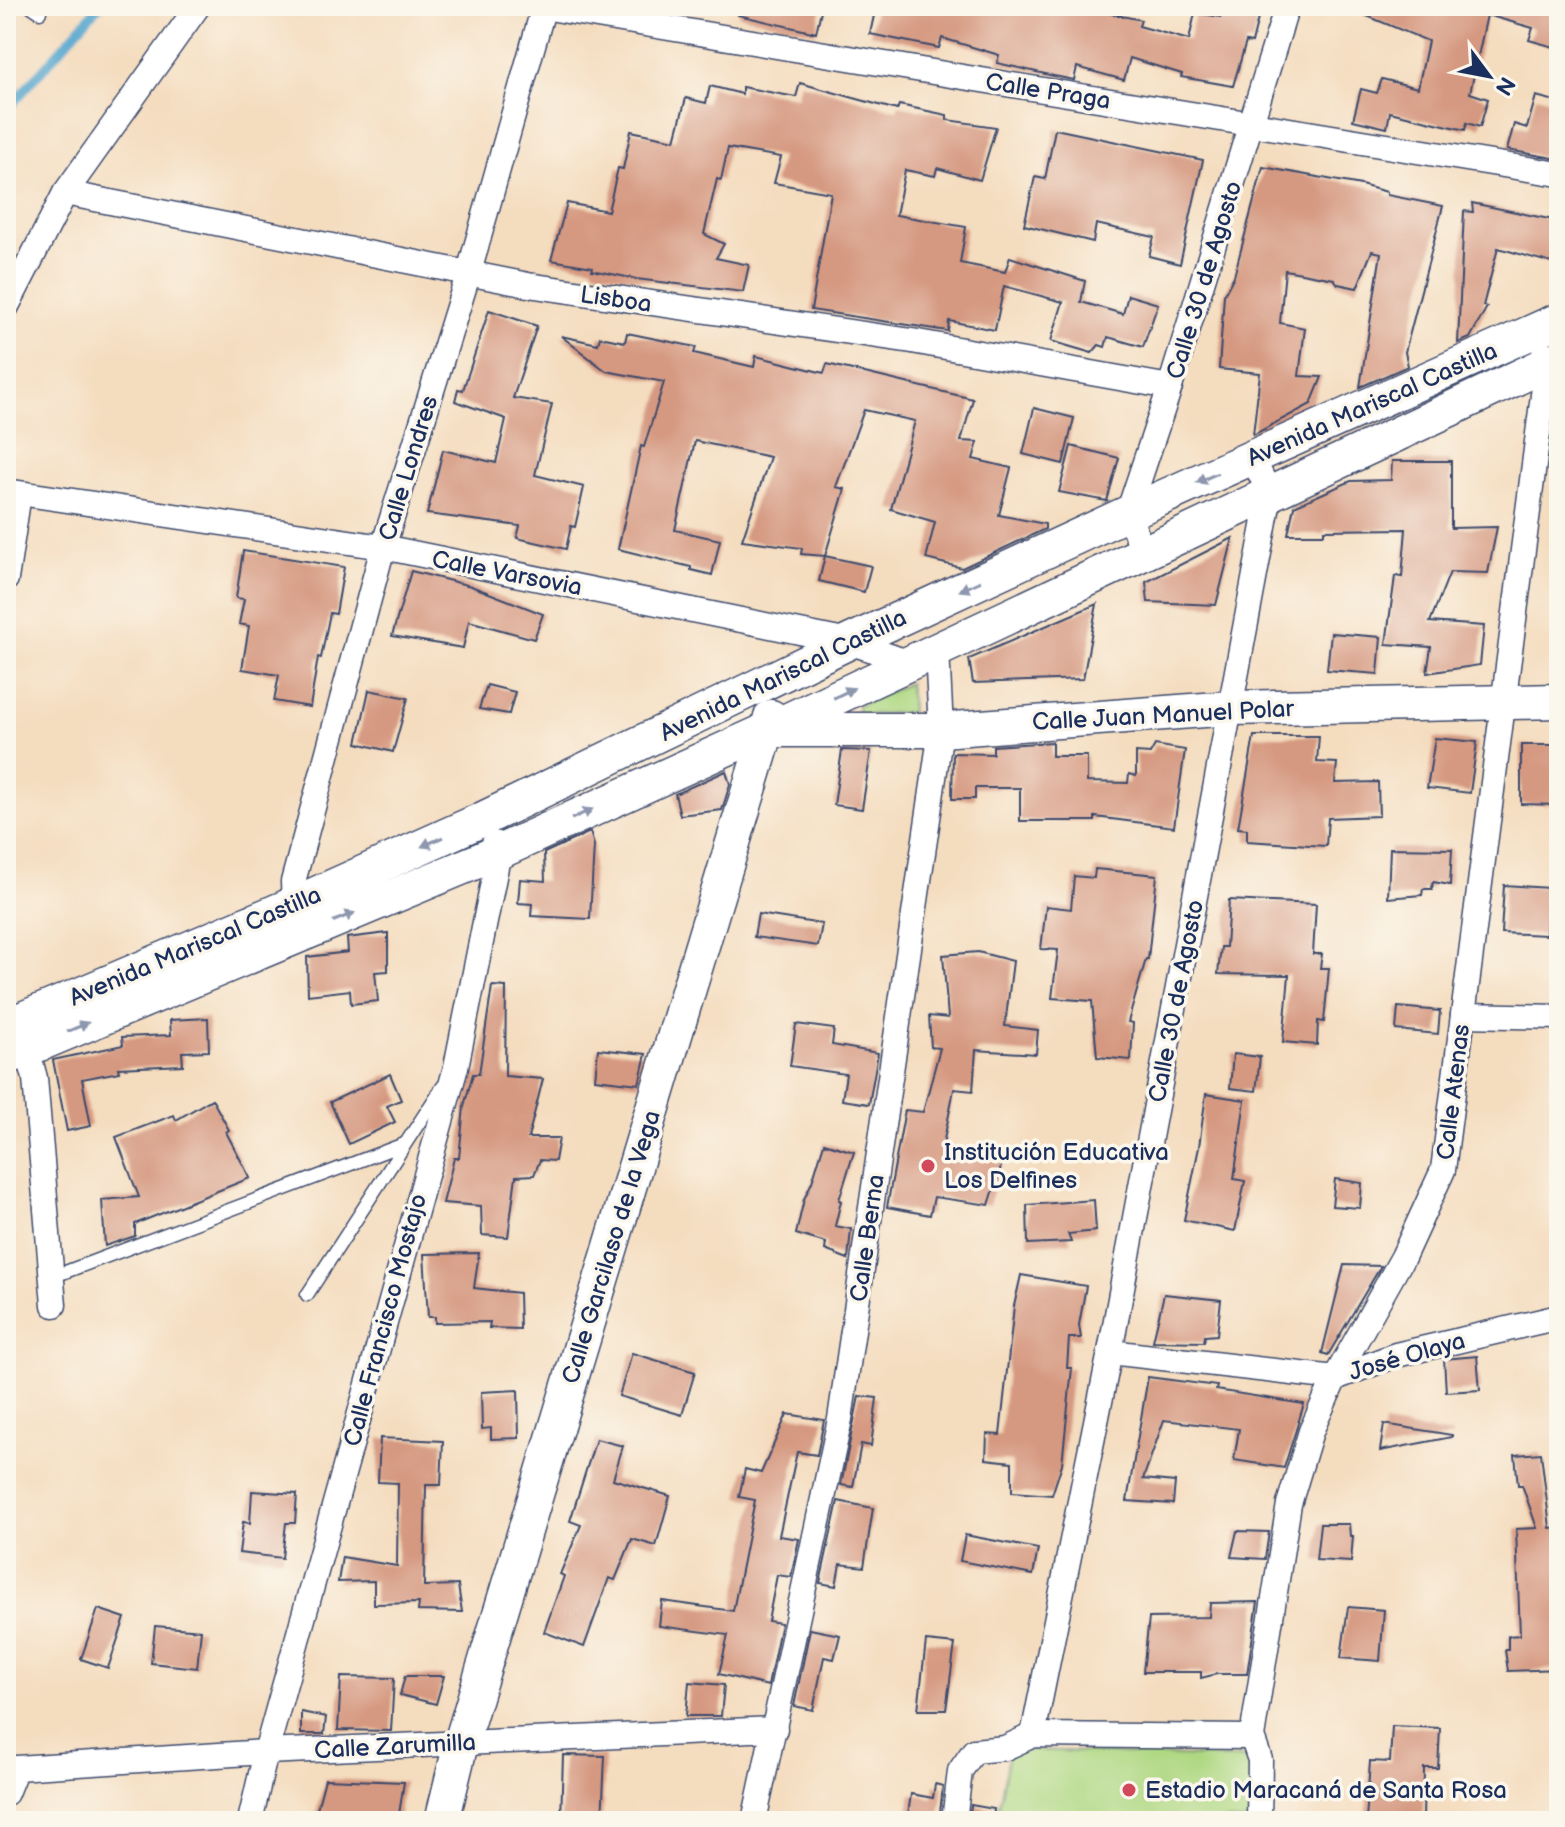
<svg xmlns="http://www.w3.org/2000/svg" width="1565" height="1827" viewBox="0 0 1565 1827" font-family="'Balsamiq Sans',sans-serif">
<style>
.green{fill:#afd883;stroke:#658470;stroke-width:2}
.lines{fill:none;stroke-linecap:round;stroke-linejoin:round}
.stream{stroke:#52a5cd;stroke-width:9}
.building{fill:#d59880}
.lane-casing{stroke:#3c496c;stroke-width:15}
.street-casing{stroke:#3c496c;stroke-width:27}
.secondary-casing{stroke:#3c496c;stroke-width:37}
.lane{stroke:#fff;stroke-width:12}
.street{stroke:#fff;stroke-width:24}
.secondary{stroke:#fff;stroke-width:34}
.oneway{fill:#8d97ae}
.poi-dot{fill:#d1495b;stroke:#fbf7ec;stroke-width:3}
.labels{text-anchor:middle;stroke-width:7;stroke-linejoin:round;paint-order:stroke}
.street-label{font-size:24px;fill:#1b2f5e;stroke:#fbf7ec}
.poi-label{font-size:24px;fill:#1b2f5e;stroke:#fbf7ec;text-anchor:start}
</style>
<rect width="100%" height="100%" fill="#fbf7ec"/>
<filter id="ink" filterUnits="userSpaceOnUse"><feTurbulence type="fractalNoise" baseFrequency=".0125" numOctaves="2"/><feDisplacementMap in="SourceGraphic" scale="16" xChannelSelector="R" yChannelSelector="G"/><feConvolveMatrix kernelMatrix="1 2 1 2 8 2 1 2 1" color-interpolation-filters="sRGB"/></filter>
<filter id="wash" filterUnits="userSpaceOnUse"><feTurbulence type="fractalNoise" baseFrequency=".006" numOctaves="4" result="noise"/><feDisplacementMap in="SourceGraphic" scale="32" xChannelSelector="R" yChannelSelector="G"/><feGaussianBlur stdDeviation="1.8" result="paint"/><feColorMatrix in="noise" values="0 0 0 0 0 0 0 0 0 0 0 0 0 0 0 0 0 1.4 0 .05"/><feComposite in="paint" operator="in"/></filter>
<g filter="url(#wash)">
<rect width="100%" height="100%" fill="#f4dcbe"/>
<g class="green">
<polygon points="909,683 911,712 859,715 858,706"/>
<polygon points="1010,1749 1257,1759 1254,1821 996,1821"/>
</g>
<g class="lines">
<polyline class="stream" points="6,111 99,6"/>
</g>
<g id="blocks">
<g class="building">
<polygon points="739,6 822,6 816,33 738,15"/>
<polygon points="876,6 1075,6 1141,20 1139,26 1189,40 1195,13 1221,17 1224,6 1261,6 1252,43 1246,42 1233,86 1181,77 1182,74 1130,58 1124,80 1077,67 1074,80 1054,76 997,63 999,55 942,38 939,48 870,34"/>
<polygon points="1343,6 1559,6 1559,28 1554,47 1529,40 1533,28 1487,15 1470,93 1488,99 1480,127 1467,123 1465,130 1390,112 1387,128 1353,120 1361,89 1377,93 1382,79 1418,88 1428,41"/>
<polygon points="800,83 897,110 899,105 947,115 947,120 996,127 980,180 937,168 935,176 905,170 896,215 966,227 960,263 1005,272 1010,257 1085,281 1081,302 1123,314 1128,295 1158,304 1143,347 1108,337 1105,347 1099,345 1092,353 1051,341 1063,302 1004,286 995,330 949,321 948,331 811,310 831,193 774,183 781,157 728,148 721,180 717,179 704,234 724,244 716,258 749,265 743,292 636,279 592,270 593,267 551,260 567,203 608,211 618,168 623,169 631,131 675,140 686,98 706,103 710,86 742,94 742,87 796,97"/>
<polygon points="1536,96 1559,102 1559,159 1507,150 1514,124 1527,128"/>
<polygon points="1055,129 1203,160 1180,264 1149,256 1154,237 1096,224 1093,242 1024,225 1035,177 1045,179"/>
<polygon points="1263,167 1361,185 1387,192 1387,195 1443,206 1405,352 1408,366 1360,387 1381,253 1372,251 1357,288 1338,284 1334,279 1285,270 1280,323 1305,328 1299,376 1322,377 1311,404 1253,435 1260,373 1219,369 1224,295 1234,276"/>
<polygon points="1472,203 1559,221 1559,265 1498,248 1483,306 1487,307 1470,338 1458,343 1464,211 1473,212"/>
<polygon points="489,310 537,326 513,398 552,404 535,475 584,487 575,527 571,526 566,549 517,538 520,526 427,514 443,450 496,463 506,419 455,401 458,389 463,390"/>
<polygon points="627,333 696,347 694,353 754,367 756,356 824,373 827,364 973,399 961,441 978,442 973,459 1011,468 999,515 1045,524 1045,529 962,568 926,559 935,522 891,509 915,421 864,410 836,487 845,489 825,556 801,554 802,548 742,540 770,457 695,441 675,530 720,540 712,575 691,570 691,567 618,549 641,446 644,447 664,382 606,371 561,336 598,344 600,337 625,342"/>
<polygon points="1034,408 1074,418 1063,464 1023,454"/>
<polygon points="1071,446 1119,458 1107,501 1059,492"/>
<polygon points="1392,461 1451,461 1451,528 1497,527 1488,573 1450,572 1430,622 1484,626 1480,665 1427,673 1431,647 1386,644 1395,576 1402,577 1406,529 1324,530 1324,534 1288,534 1294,506 1351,481 1391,480"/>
<polygon points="1233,538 1216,605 1148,602 1146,582"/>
<polygon points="243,551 344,567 336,614 330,613 321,658 318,657 310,707 274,701 279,675 242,669 249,626 239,624 244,599 236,598"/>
<polygon points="825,556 871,566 864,592 819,581"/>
<polygon points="411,571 471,586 543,614 534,639 469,621 463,648 392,636"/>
<polygon points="1097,604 1083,679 973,683 969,659"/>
<polygon points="1331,633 1381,637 1378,674 1327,670"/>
<polygon points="487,685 515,692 509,714 479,709"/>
<polygon points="369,690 408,698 393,752 357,743"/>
<polygon points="1254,736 1319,736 1317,762 1337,763 1335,783 1378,782 1379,816 1328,818 1326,846 1247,841 1247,829 1238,828"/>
<polygon points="1435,738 1477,742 1470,793 1427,788"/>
<polygon points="1052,742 1052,756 1087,756 1087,782 1128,783 1129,774 1136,776 1136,753 1150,754 1155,745 1185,750 1174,827 1095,817 1095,821 1020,821 1020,788 975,788 975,799 952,799 953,753 993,754 993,746"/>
<polygon points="1521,745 1559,745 1559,805 1521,804"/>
<polygon points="842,750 871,751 862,809 834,805"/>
<polygon points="726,771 730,784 722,810 680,815 675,794"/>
<polygon points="590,832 594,845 590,919 531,916 532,904 518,903 520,879 545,881 544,853"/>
<polygon points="1390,848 1452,849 1450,885 1433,882 1432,889 1423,889 1422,895 1388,898"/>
<polygon points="1095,869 1157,875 1148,959 1146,959 1128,1022 1133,1023 1131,1060 1097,1057 1092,1001 1052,998 1058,950 1041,949 1046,906 1071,909 1074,876 1094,878"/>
<polygon points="1504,885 1549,888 1546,935 1501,933"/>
<polygon points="1229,900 1316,904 1313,954 1322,954 1320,968 1329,968 1324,1022 1318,1021 1317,1045 1283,1042 1289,975 1218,974 1221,947 1226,947"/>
<polygon points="758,914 822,924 818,946 754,937"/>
<polygon points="388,933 388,971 375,972 378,1001 351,1004 350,990 308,995 307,957 348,952 347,938"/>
<polygon points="978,952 1013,961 1005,1026 1038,1030 1036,1054 976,1050 973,1091 954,1089 942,1150 1005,1154 989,1205 934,1197 930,1215 887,1207 905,1110 923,1112 940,1048 931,1047 929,1016 948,1018 943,955"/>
<polygon points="492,986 506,987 505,1076 543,1079 528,1138 559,1138 555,1161 540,1160 534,1175 516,1176 508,1237 482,1235 481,1206 443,1203 454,1158 459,1158 464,1106 473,1074 479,1074"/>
<polygon points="1398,1007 1440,1011 1438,1034 1396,1030"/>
<polygon points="208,1018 209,1051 182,1052 183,1065 118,1068 119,1072 82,1079 91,1126 67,1131 53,1060 123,1045 122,1037 171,1035 170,1020"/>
<polygon points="796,1024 834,1029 832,1045 878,1053 869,1104 842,1100 846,1074 790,1066"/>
<polygon points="598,1049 646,1054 639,1084 595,1079"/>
<polygon points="1233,1054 1260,1057 1256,1091 1230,1088"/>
<polygon points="390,1074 401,1100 387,1106 395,1122 349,1144 330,1102"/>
<polygon points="1206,1094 1245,1100 1234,1179 1245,1181 1235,1231 1184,1220 1199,1147"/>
<polygon points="212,1099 229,1130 226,1132 250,1178 135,1224 135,1236 105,1246 102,1200 139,1197 116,1137 174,1115 176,1120"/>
<polygon points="824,1143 854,1152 839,1200 841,1201 835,1226 851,1229 848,1259 825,1250 826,1243 796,1234 804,1199 812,1182"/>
<polygon points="1335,1179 1362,1183 1360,1208 1332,1206"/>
<polygon points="1094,1200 1096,1231 1068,1234 1071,1242 1028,1244 1027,1205"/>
<polygon points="479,1253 474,1288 519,1293 520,1329 489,1328 490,1322 435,1323 435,1317 428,1317 424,1254"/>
<polygon points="1344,1265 1381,1266 1328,1355 1322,1353"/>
<polygon points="1021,1275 1086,1286 1079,1325 1081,1338 1069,1338 1067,1368 1072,1368 1062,1464 1052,1495 1012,1492 1012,1462 986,1459 987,1434 1000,1435 1014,1306"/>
<polygon points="1164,1294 1221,1300 1217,1335 1205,1336 1204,1342 1153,1341"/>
<polygon points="632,1353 695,1372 682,1415 619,1396"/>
<polygon points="1477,1356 1480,1390 1446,1392 1444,1359"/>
<polygon points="1148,1377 1217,1386 1216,1390 1304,1404 1284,1468 1234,1460 1239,1429 1164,1420 1143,1479 1175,1482 1173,1504 1127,1501"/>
<polygon points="518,1390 519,1438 491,1439 491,1428 482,1429 481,1392"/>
<polygon points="859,1396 877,1398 871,1446 861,1444 853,1487 841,1485"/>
<polygon points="787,1414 824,1420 817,1455 797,1452 779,1536 799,1539 791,1577 777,1575 768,1621 781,1623 768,1686 719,1674 728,1635 659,1626 662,1601 733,1611 755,1500 739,1497 745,1469 761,1473"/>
<polygon points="1384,1424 1452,1435 1452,1437 1380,1451"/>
<polygon points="380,1438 443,1441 441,1485 426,1485 424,1586 458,1585 462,1612 418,1611 419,1603 374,1604 374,1581 338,1582 342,1557 397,1566 398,1483 378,1482"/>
<polygon points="596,1439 623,1446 613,1479 670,1496 656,1546 632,1539 615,1580 609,1578 584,1647 544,1632 564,1576 560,1574 581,1525 570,1521"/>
<polygon points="1541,1453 1550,1528 1559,1527 1559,1669 1508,1671 1505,1650 1508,1650 1508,1636 1520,1635 1516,1529 1537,1528 1522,1485 1518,1485 1515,1455"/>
<polygon points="252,1491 297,1494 295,1523 286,1523 282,1558 239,1553 243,1522 250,1523"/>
<polygon points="838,1501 873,1508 864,1567 840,1564 836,1586 820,1583"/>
<polygon points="1320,1524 1349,1524 1350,1536 1353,1536 1351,1562 1316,1560"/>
<polygon points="1237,1531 1269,1532 1265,1559 1231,1557"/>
<polygon points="965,1535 1038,1549 1033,1575 960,1561"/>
<polygon points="1258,1602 1247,1674 1217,1674 1201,1678 1201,1672 1143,1672 1149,1618 1209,1617 1210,1603"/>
<polygon points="1348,1607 1384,1610 1380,1661 1341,1658"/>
<polygon points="98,1609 125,1618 108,1668 81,1659"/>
<polygon points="155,1626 201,1630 197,1668 151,1663"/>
<polygon points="810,1629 840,1635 834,1659 824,1657 813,1710 794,1706"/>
<polygon points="926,1641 955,1644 946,1710 918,1710"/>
<polygon points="405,1676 444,1676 436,1704 400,1695"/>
<polygon points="341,1677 394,1678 391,1731 338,1730"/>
<polygon points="689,1682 724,1685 721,1716 686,1716"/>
<polygon points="301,1712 326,1717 324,1734 301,1734"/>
<polygon points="1392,1726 1440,1728 1438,1768 1424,1768 1423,1821 1366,1821 1370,1761 1390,1762"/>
<polygon points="563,1755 605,1756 602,1821 561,1821"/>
<polygon points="325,1779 404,1782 398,1821 349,1821 316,1813"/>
<polygon points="935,1784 943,1786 939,1821 907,1821 911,1794 933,1798"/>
<polygon points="971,1805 994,1809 993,1821 969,1821"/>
</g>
</g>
</g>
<g filter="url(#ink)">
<use href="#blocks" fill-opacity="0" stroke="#3c496c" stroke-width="2"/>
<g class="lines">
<defs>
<g id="lane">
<polyline points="31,6 40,12"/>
<polyline points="52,1277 404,1144"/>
<polyline points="307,1295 443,1086"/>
</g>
<g id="street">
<path d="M537,6C877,65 1219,117 1559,174"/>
<polyline points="65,193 528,285 912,341 1170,387"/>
<polyline points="6,308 65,193 198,6"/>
<polyline points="6,491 383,547 849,642 907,662"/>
<polyline points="1143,552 1128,513 1170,387 1287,6"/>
<polyline points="6,579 19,494"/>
<polyline points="298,915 294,904 293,882 383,547 469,272 544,6"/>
<polyline points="1463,1015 1559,1017"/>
<polyline points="20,1036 27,1048 35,1078 54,1305"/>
<polyline points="1110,1352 1335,1378 1396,1355 1559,1317"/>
<polyline points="1033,1735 1110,1352 1270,494 1252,457"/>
<polyline points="6,1793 16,1768 266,1752 775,1729"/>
<polyline points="250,1821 266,1752 456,1067 499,852 494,843"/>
<polyline points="754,1821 840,1419 941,730 937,649"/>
<polyline points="954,1821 960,1771 974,1751 1005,1748 1033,1735 1252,1737"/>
<polyline points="1259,1821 1260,1760 1252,1737 1289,1504 1311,1431 1335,1378 1403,1257 1443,1170 1547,364 1544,354"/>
</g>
<g id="secondary">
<polyline points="776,730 941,730 1231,708 1559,701"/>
<polyline points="6,1026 294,904 483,819 849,642 1128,513 1559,320"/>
<polyline points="6,1058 499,852 767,730 1559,358"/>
<polyline points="442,1821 461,1743 771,717"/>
</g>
</defs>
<use href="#lane" class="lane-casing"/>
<use href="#street" class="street-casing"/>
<use href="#secondary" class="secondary-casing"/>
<use href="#lane" class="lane"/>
<use href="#street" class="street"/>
<use href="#secondary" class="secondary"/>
</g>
<defs><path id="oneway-solid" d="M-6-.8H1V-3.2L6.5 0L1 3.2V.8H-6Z" transform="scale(2)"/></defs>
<g class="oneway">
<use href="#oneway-solid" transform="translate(1207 478) rotate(156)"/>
<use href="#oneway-solid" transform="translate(970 586) rotate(155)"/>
<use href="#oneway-solid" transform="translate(844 693) rotate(-26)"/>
<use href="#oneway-solid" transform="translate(582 814) rotate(-25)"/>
<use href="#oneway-solid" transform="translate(432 842) rotate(156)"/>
<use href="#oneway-solid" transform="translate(344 917) rotate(-22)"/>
<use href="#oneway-solid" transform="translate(78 1027) rotate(-23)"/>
</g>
</g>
<g class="poi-dot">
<circle cx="928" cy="1166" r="8"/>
<circle cx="1129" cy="1790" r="8"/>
</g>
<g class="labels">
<g class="street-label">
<text transform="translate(1048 91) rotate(9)" y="8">Calle Praga</text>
<text transform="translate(1204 280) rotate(-73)" y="8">Calle 30 de Agosto</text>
<text transform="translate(616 299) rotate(8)" y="8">Lisboa</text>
<text transform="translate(1372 404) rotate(-24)" y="8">Avenida Mariscal Castilla</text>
<text transform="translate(408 468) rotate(-73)" y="8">Calle Londres</text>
<text transform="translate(507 573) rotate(11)" y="8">Calle Varsovia</text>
<text transform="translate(783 675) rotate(-26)" y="8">Avenida Mariscal Castilla</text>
<text transform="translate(1163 715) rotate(-3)" y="8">Calle Juan Manuel Polar</text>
<text transform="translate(195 946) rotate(-23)" y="8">Avenida Mariscal Castilla</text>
<text transform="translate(1176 1001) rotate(-79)" y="8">Calle 30 de Agosto</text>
<text transform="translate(1453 1092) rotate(-83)" y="8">Calle Atenas</text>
<text transform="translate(867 1238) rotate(-82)" y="8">Calle Berna</text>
<text transform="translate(611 1247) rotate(-73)" y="8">Calle Garcilaso de la Vega</text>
<text transform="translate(385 1320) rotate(-75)" y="8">Calle Francisco Mostajo</text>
<text transform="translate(1407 1356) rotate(-16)" y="8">José Olaya</text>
<text transform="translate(395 1746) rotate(-3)" y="8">Calle Zarumilla</text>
</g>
<g class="poi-label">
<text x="944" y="1160">Institución Educativa<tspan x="944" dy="28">Los Delfines</tspan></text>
<text x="1145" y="1798">Estadio Maracaná de Santa Rosa</text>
</g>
</g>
<rect width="1565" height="1827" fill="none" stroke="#fbf7ec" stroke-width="32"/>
<g transform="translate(1489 76) rotate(122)" stroke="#fbf7ec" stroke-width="6" paint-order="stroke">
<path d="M0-6L14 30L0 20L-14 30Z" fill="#1b2f5e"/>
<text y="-12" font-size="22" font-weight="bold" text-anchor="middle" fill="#1b2f5e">N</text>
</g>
</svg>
